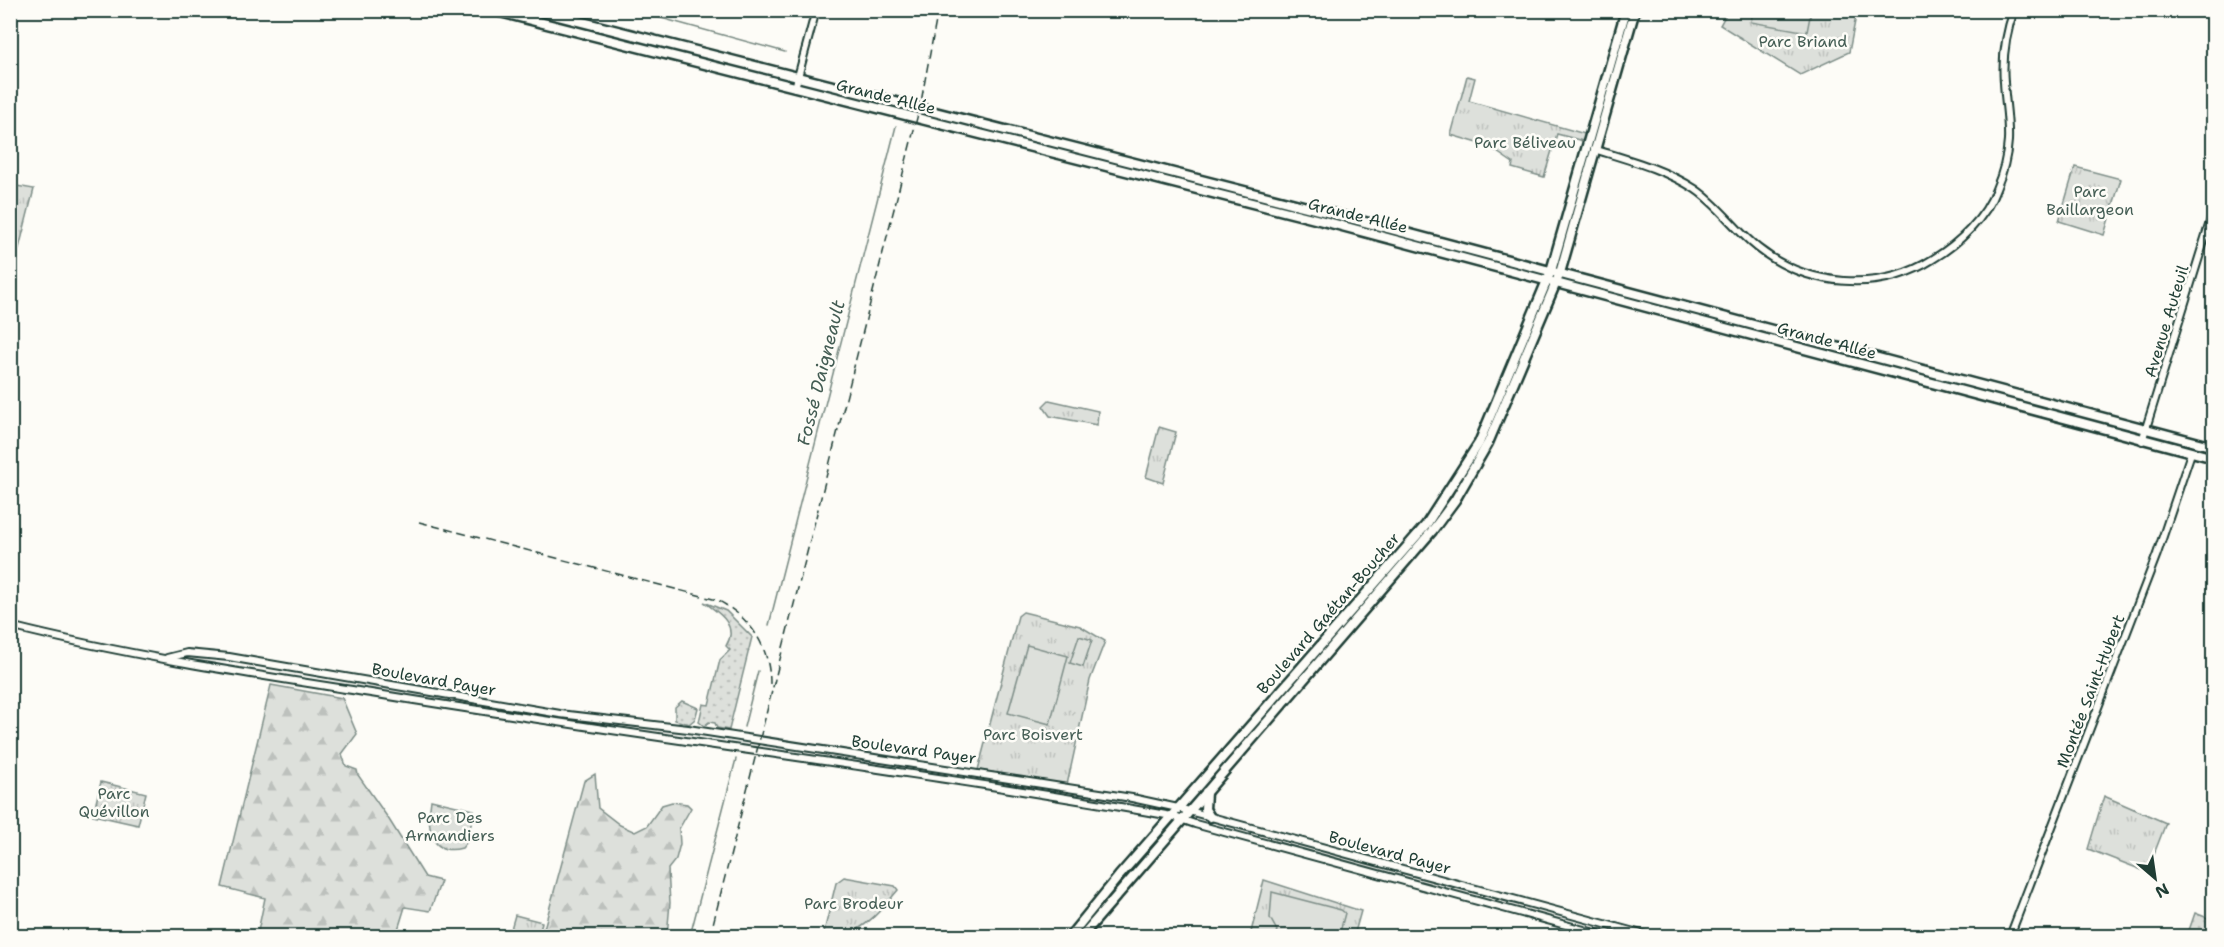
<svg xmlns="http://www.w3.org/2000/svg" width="2224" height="947" viewBox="0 0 2224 947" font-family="'Shantell Sans',sans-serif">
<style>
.grass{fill:url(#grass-dots);stroke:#7e8e88;stroke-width:1.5}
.forest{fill:url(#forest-firs);stroke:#7e8e88;stroke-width:1.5}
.park{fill:url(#park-tufts);stroke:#7e8e88;stroke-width:1.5}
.pitch{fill:#dde0db;stroke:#7e8e88;stroke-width:1.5}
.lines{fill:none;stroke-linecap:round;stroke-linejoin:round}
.stream{stroke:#75877f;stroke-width:1.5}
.minor-casing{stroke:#1f3d34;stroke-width:10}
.major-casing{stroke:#1f3d34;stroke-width:13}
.minor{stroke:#fdfcf7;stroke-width:6}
.major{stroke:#fdfcf7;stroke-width:8}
.rail{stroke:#1f3d34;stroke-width:1.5;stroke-dasharray:9 4.5;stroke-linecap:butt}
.labels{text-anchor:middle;stroke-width:5;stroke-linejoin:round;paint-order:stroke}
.park-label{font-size:16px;fill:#455e55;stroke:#fdfcf7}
.street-label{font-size:16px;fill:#1f3d34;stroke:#fdfcf7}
.water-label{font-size:18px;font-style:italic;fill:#435c53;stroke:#fdfcf7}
</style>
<defs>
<pattern id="grass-dots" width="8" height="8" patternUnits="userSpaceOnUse" patternTransform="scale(1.5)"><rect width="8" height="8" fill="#dde0db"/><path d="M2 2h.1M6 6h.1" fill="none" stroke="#bdc1bd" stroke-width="1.8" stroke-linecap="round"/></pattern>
<pattern id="forest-firs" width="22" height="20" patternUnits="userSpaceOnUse" patternTransform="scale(1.5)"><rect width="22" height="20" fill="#dde0db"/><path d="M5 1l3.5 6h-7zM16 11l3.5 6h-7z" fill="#bdc1bd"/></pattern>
<pattern id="park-tufts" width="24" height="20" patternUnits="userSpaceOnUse" patternTransform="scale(1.5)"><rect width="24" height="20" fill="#dde0db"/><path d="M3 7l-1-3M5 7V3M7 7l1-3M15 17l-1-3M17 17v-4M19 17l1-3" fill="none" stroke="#bdc1bd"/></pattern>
</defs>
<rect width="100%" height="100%" fill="#fdfcf7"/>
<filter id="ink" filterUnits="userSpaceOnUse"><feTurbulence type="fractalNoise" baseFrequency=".0167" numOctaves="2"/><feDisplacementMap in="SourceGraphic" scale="12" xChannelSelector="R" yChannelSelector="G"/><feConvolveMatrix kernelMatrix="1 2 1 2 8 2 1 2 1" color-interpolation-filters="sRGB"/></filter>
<g filter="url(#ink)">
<g class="grass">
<path d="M704,602L726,611L752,637L729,730L717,728L715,723L709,722L704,726L699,722L703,704L709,705L720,660L730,650L726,646C739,625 719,613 704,602Z"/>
<polygon points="682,701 698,708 695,719 689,724 675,720 675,707"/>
<polygon points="2195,913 2213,920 2213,936 2187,936"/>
</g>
<g class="forest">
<polygon points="271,685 342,698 357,734 342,754 346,766 357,770 358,775 388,818 425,877 441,881 430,911 405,907 396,936 257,936 265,898 222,887"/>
<polygon points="595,774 598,808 620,825 635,832 647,826 662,805 672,802 687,804 691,808 679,829 680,844 676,859 668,869 670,903 667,936 542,936 584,781"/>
</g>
<g class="park">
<polygon points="1728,11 1857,11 1849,52 1800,75 1720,25"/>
<polygon points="1467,76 1475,78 1469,101 1585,134 1583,141 1557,134 1544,177 1512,168 1513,163 1488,146 1451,135"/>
<polygon points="2075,167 2121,179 2104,235 2059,221"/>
<polygon points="11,185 34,189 11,280 10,185"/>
<polygon points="1049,400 1098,411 1097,425 1050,416 1043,406"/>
<polygon points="1159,427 1176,432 1163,483 1146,477"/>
<polygon points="1023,612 1080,626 1105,641 1090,680 1067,785 978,770 1018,616"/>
<polygon points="101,782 146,793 138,825 93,815"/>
<polygon points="2104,796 2166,823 2147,872 2088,849"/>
<path d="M431,800L474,810L467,842L462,848C428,857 427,824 431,800Z"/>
<path d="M844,877L895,886L898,890C884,907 865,930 843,936C837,938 829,937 823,936L836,883Z"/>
<polygon points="1264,880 1361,911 1354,936 1250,936"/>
<polygon points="515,915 542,922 539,936 509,936"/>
</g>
<g class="pitch">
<polygon points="1753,11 1811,11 1807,32 1751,22"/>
<polygon points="1079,636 1092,640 1083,667 1070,663"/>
<polygon points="1027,645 1068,656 1050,724 1008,713"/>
<polygon points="1272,892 1341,910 1345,913 1339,936 1280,936 1270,918"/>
</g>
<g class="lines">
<g class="stream">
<polyline points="632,10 785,52"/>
<polyline points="769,625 896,126"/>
<polyline points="744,727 758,671"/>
<polyline points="690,936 736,759"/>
</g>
<defs>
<g id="minor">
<polyline points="795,88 816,10"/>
<path d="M1594,149C1629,160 1664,169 1695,189C1719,205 1735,230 1758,248C1807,287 1880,293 1933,259C1958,244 1986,218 1996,189C2002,175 2007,157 2008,141C2009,121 2005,102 2004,82C2002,58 2006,33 2014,10"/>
<polyline points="2142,441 2214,209"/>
<path d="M10,626C129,656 250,674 371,693C637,737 906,769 1172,816L1195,824L1606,936"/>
<polyline points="167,658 187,653 229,657 560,714 688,729 1132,798 1178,808 1649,936"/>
<polyline points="2010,936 2157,554 2191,453"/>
</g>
<g id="major">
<polyline points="492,10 1327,222 2214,458"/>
<polyline points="535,10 1346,217 2214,447"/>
<polyline points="1206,792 1205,809 1210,817"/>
<polyline points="1070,936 1119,876 1426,525 1479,443 1551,271 1626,10"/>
<polyline points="1082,936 1432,531 1455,500 1488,443 1560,273 1635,10"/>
</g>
</defs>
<use href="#minor" class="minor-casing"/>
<use href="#major" class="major-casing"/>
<use href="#minor" class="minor"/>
<use href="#major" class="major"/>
<g class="rail">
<path d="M419,522L717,600C750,617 770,646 770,684"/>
<polyline points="710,936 921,102 938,10"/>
</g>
</g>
</g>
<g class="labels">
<g class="park-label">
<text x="1803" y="47">Parc Briand</text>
<text x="1525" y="148">Parc Béliveau</text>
<text x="2090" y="197">Parc<tspan x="2090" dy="18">Baillargeon</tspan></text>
<text x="1033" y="740">Parc Boisvert</text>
<text x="114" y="799">Parc<tspan x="114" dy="18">Quévillon</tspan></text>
<text x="450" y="823">Parc Des<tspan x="450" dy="18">Armandiers</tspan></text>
<text x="854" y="909">Parc Brodeur</text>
</g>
<g class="street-label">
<text transform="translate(886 96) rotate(14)" y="6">Grande Allée</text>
<text transform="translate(1358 215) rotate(14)" y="6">Grande Allée</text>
<text transform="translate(2166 321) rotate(-73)" y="6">Avenue Auteuil</text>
<text transform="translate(1827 340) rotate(15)" y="6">Grande Allée</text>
<text transform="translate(1328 613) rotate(-49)" y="6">Boulevard Gaétan-Boucher</text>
<text transform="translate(434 679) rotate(10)" y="6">Boulevard Payer</text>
<text transform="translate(2090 691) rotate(-69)" y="6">Montée Saint-Hubert</text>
<text transform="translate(914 749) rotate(8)" y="6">Boulevard Payer</text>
<text transform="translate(1390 852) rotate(15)" y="6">Boulevard Payer</text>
</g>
<g class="water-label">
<text transform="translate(821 373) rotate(-76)" y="6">Fossé Daigneault</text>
</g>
</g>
<rect width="2224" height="947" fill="none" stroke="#fdfcf7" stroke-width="36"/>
<rect x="18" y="18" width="2188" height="911" fill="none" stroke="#1f3d34" stroke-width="2" filter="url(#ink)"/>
<g transform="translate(2155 878) rotate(151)" stroke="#fdfcf7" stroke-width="4.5" paint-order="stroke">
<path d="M0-4.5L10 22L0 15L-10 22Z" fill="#1f3d34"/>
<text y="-9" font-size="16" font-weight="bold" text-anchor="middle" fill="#1f3d34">N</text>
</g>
</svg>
